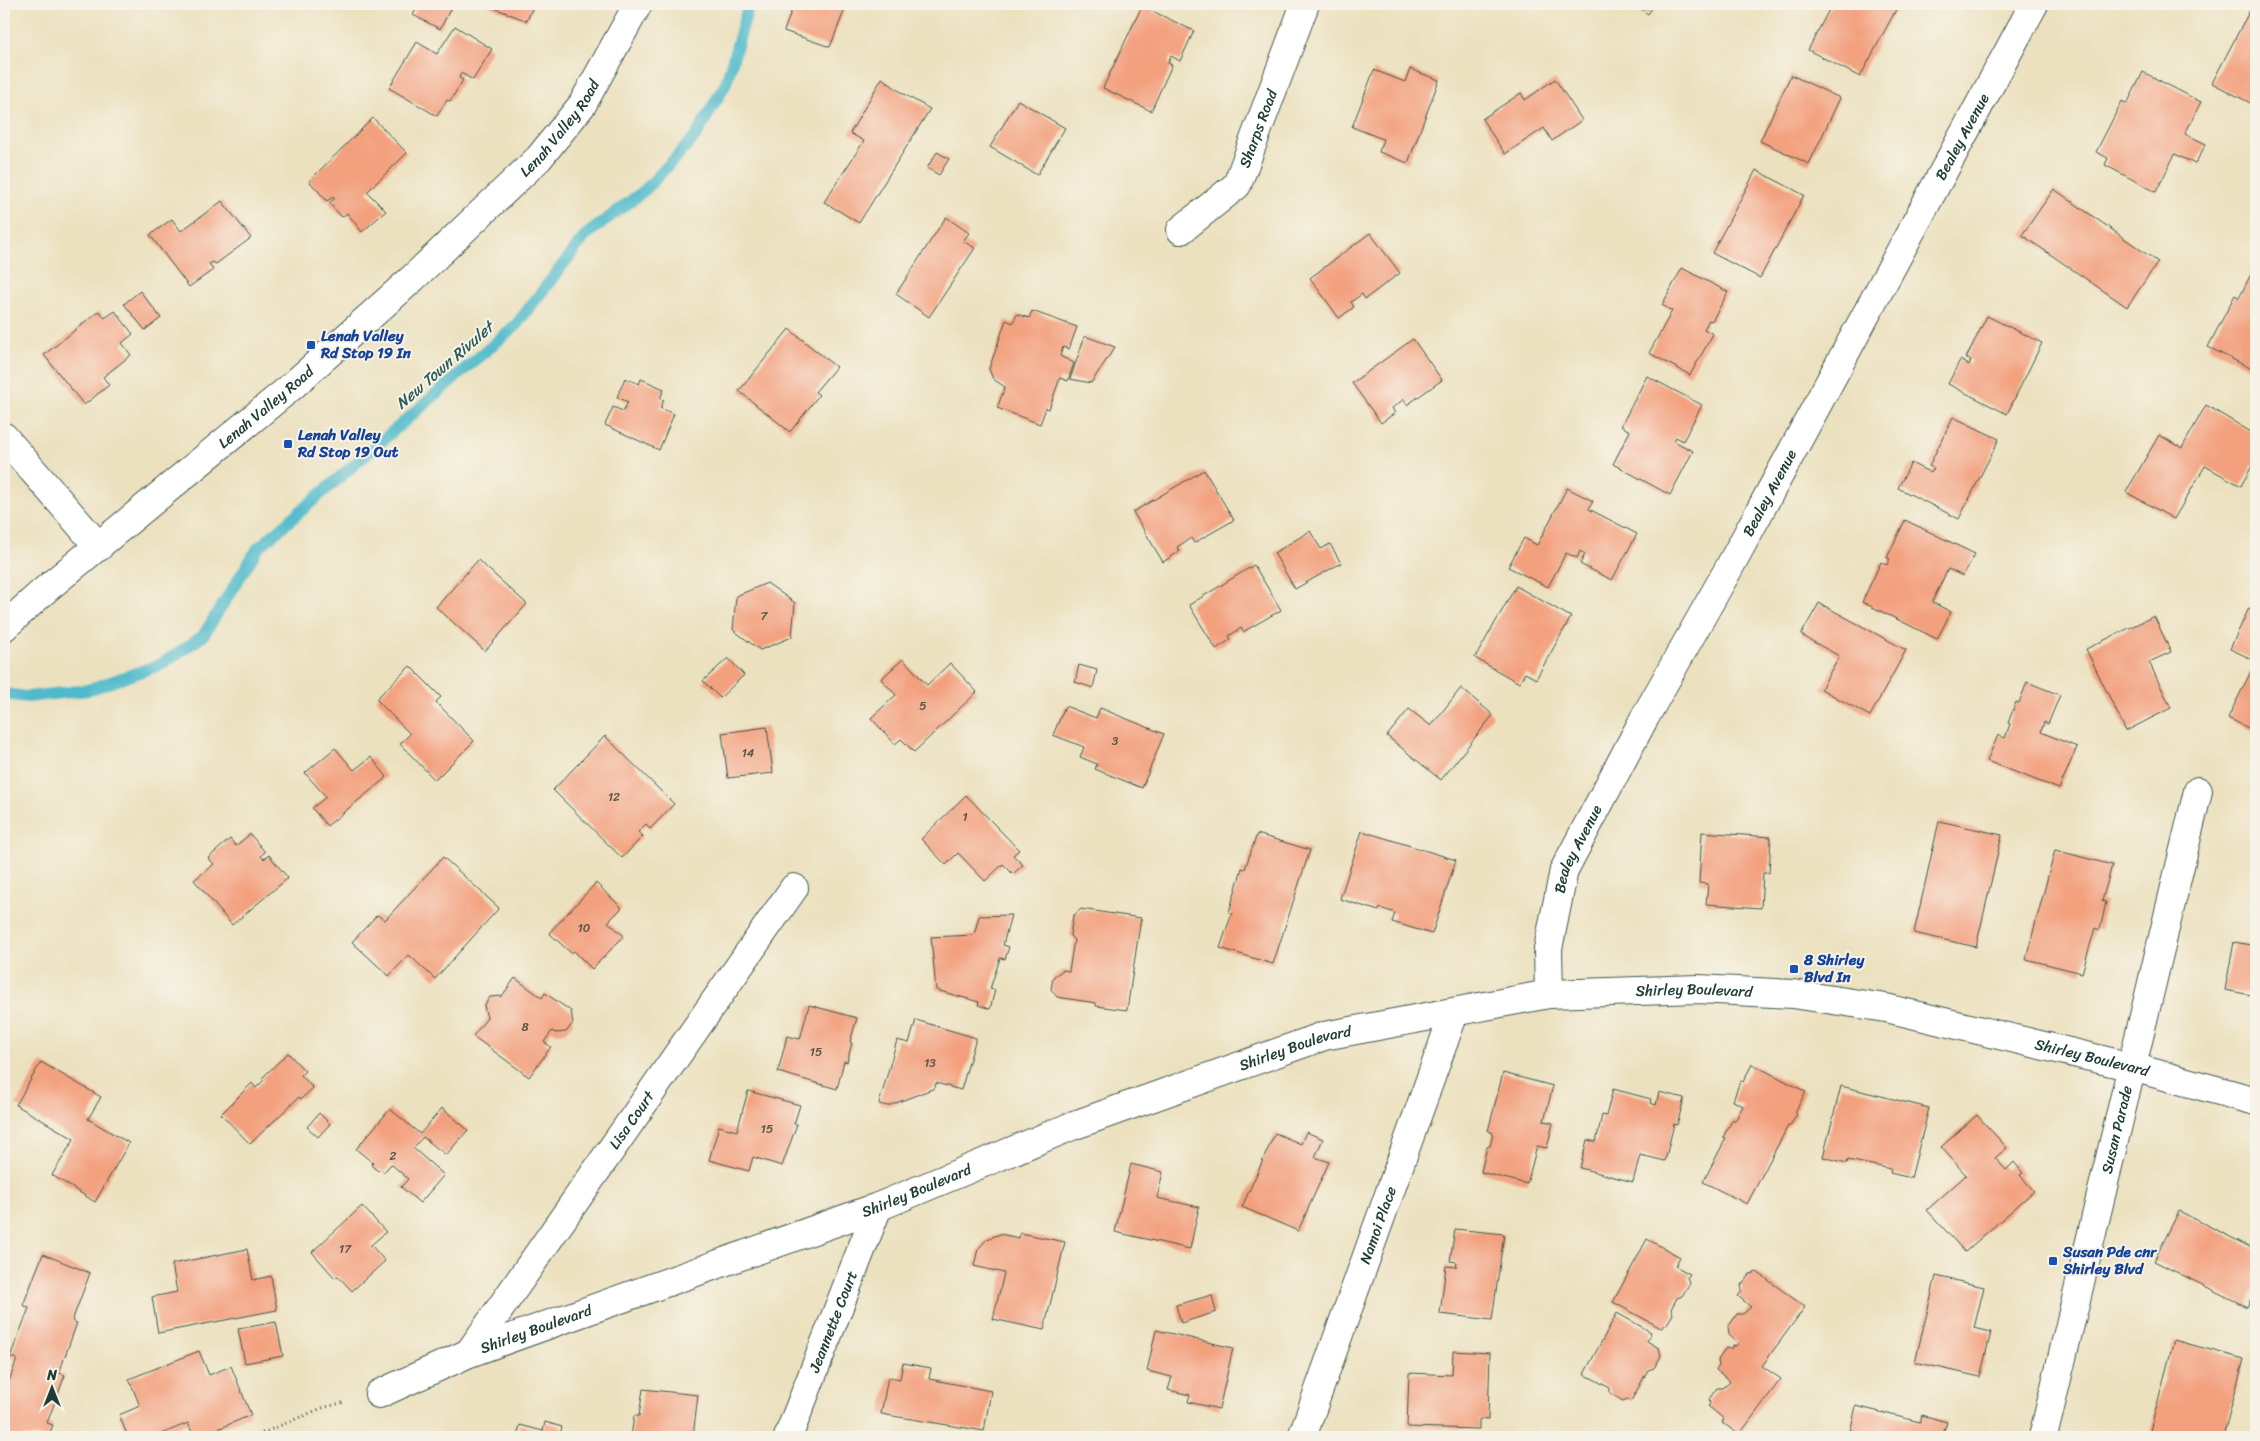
<svg xmlns="http://www.w3.org/2000/svg" width="2260" height="1441" viewBox="0 0 2260 1441" font-family="Sriracha,sans-serif">
<style>
.lines{fill:none;stroke-linecap:round;stroke-linejoin:round}
.stream{stroke:#4fbacb;stroke-width:12}
.building{fill:#f3a07e}
.minor-casing{stroke:#3e5649;stroke-width:30}
.path{stroke:#3e5649;stroke-width:3;stroke-dasharray:1 4;stroke-linecap:butt}
.minor{stroke:#fff;stroke-width:28}
.transit-dot{fill:#1a4fb4;stroke:#f7f3e8;stroke-width:2}
.labels{text-anchor:middle;stroke-width:4;stroke-linejoin:round;paint-order:stroke}
.number-label{font-size:12px;fill:#545646}
.street-label{font-size:15px;fill:#1f3d34;stroke:#f7f3e8}
.transit-label{font-size:15px;font-weight:bold;fill:#164399;stroke:#f7f3e8;text-anchor:start}
.water-label{font-size:16px;font-style:italic;fill:#2b5c5a;stroke:#f7f3e8}
</style>
<rect width="100%" height="100%" fill="#f7f3e8"/>
<filter id="ink" filterUnits="userSpaceOnUse"><feTurbulence type="fractalNoise" baseFrequency=".02" numOctaves="2"/><feDisplacementMap in="SourceGraphic" scale="10" xChannelSelector="R" yChannelSelector="G"/><feConvolveMatrix kernelMatrix="1 2 1 2 8 2 1 2 1" color-interpolation-filters="sRGB"/></filter>
<filter id="wash" filterUnits="userSpaceOnUse"><feTurbulence type="fractalNoise" baseFrequency=".0096" numOctaves="4" result="noise"/><feDisplacementMap in="SourceGraphic" scale="20" xChannelSelector="R" yChannelSelector="G"/><feGaussianBlur stdDeviation="1.12" result="paint"/><feColorMatrix in="noise" values="0 0 0 0 0 0 0 0 0 0 0 0 0 0 0 0 0 1.4 0 .05"/><feComposite in="paint" operator="in"/></filter>
<g filter="url(#wash)">
<rect width="100%" height="100%" fill="#ece1bf"/>
<g class="lines">
<polyline class="stream" points="4,694 27,697 88,690 162,664 203,636 258,548 516,325 586,235 645,190 696,136 726,83 749,4"/>
</g>
<g id="blocks">
<g class="building">
<polygon points="419,4 447,4 452,6 440,29 413,15"/>
<polygon points="484,4 534,4 527,21"/>
<polygon points="794,4 831,4 845,9 830,47 784,31"/>
<polygon points="1634,4 1655,4 1648,14"/>
<polygon points="1832,4 1899,4 1860,77 1808,50"/>
<polygon points="1142,6 1194,31 1180,61 1171,56 1168,63 1172,65 1151,111 1103,88"/>
<polygon points="2251,8 2256,11 2256,106 2212,83"/>
<polygon points="455,26 492,49 473,80 461,73 459,78 463,80 450,101 447,100 437,116 389,88 417,42 437,54"/>
<polygon points="1410,69 1439,80 1408,163 1379,152 1383,139 1352,127 1374,70 1405,82"/>
<polygon points="2143,72 2201,102 2185,134 2206,144 2195,164 2175,154 2156,192 2105,165 2108,158 2096,152 2122,101 2127,104"/>
<polygon points="1791,75 1840,98 1809,164 1760,141"/>
<polygon points="882,78 902,93 930,109 859,223 824,202 864,141 850,133"/>
<polygon points="1555,79 1582,120 1552,141 1544,128 1505,154 1482,119 1521,93 1525,100"/>
<polygon points="1018,100 1065,128 1037,175 990,147"/>
<polygon points="373,118 407,153 367,192 386,211 362,232 347,213 342,217 329,203 335,198 333,197 327,201 309,181"/>
<polygon points="937,152 949,159 939,175 927,168"/>
<polygon points="1756,170 1804,195 1760,278 1712,253"/>
<polygon points="2054,189 2158,262 2127,307 2022,235"/>
<polygon points="222,201 251,238 216,264 213,262 209,264 213,270 189,287 150,235 172,219 181,231"/>
<polygon points="946,217 969,233 963,241 975,248 929,317 896,294"/>
<polygon points="1370,233 1400,273 1365,299 1362,294 1351,302 1354,307 1339,318 1310,278"/>
<polygon points="2256,264 2256,371 2208,347 2235,295 2239,298"/>
<polygon points="1682,268 1728,292 1712,321 1709,320 1704,329 1713,334 1690,375 1649,353 1672,311 1662,305"/>
<polygon points="140,291 161,318 145,330 124,304"/>
<polygon points="99,311 105,318 115,311 133,334 122,343 131,355 103,377 109,385 84,405 44,355"/>
<polygon points="1032,311 1077,327 1069,349 1063,347 1060,356 1074,363 1068,381 1060,378 1049,409 1046,408 1040,424 997,408 1005,387 993,379 989,369 1006,320 1013,323 1017,314 1029,318"/>
<polygon points="1987,316 2042,343 2007,414 1948,384 1960,360 1969,365 1971,360 1966,358"/>
<polygon points="789,329 836,367 815,392 819,395 790,432 739,391"/>
<polygon points="1085,336 1115,347 1091,383 1070,379"/>
<polygon points="1413,339 1442,380 1407,405 1404,399 1392,408 1395,413 1381,423 1352,383"/>
<polygon points="1647,376 1702,405 1683,441 1676,437 1674,441 1693,451 1670,495 1613,464 1630,431 1621,426"/>
<polygon points="625,378 639,384 641,379 664,389 660,399 664,400 660,408 674,414 659,450 605,425 613,407 623,411 628,402 617,397"/>
<polygon points="2206,405 2256,435 2256,459 2241,486 2205,466 2174,519 2126,492 2159,435 2182,448"/>
<polygon points="1953,417 1999,439 1959,519 1898,488 1911,463 1931,473 1934,468 1929,466"/>
<polygon points="1204,470 1234,520 1194,543 1191,538 1177,547 1180,551 1163,562 1133,512"/>
<polygon points="1567,488 1593,501 1589,509 1637,534 1612,580 1580,564 1585,554 1580,551 1577,558 1566,553 1548,587 1508,567 1524,538 1537,545"/>
<polygon points="1905,520 1975,554 1963,576 1948,569 1932,602 1951,612 1937,639 1862,602 1881,562 1887,565 1890,559 1887,558"/>
<polygon points="1310,531 1321,549 1330,544 1341,563 1295,589 1274,553"/>
<polygon points="478,560 527,604 485,651 436,607"/>
<polygon points="1254,565 1281,610 1243,632 1241,628 1229,636 1231,639 1216,649 1189,605"/>
<polygon points="767,583 795,603 792,637 760,650 733,630 736,596"/>
<polygon points="1516,586 1571,617 1536,679 1525,673 1519,683 1475,658"/>
<polygon points="1819,603 1906,650 1870,716 1821,689 1839,656 1801,635"/>
<polygon points="2249,608 2256,611 2256,732 2228,718 2256,661 2230,649"/>
<polygon points="2154,616 2171,652 2149,662 2171,708 2126,731 2086,649"/>
<polygon points="728,658 744,675 720,698 703,681"/>
<polygon points="903,659 927,685 950,663 977,692 914,752 901,739 895,744 871,718 896,695 881,679"/>
<polygon points="1079,665 1097,670 1093,688 1075,682"/>
<polygon points="410,666 441,697 436,702 474,741 435,780 400,744 410,734 376,699"/>
<polygon points="2027,682 2060,695 2048,724 2044,722 2041,732 2077,747 2059,789 1987,761 1998,735 2005,738 2010,724 2008,723 2016,702 2019,703"/>
<polygon points="1461,688 1493,715 1441,780 1387,736 1409,709 1431,726"/>
<polygon points="1065,706 1096,718 1100,708 1164,734 1142,788 1095,769 1097,764 1080,757 1084,747 1053,735"/>
<polygon points="767,727 773,773 728,778 722,733"/>
<polygon points="605,736 674,804 650,829 646,824 638,832 643,836 622,858 553,790"/>
<polygon points="335,748 354,770 371,757 387,777 327,826 312,808 326,797 305,773"/>
<polygon points="966,795 1019,850 1013,855 1023,865 1013,874 1003,864 985,881 958,853 946,865 921,839"/>
<polygon points="1939,821 2002,835 1976,947 1914,933"/>
<polygon points="1362,831 1456,860 1432,934 1392,922 1395,913 1380,908 1379,911 1340,899"/>
<polygon points="1702,832 1771,837 1769,873 1763,873 1761,908 1706,904 1708,884 1699,883"/>
<polygon points="250,834 265,852 261,856 264,859 269,855 288,878 232,925 194,880 214,864 208,858 230,839 236,846"/>
<polygon points="1257,834 1310,850 1273,964 1220,948 1232,913 1229,912 1242,868 1245,869"/>
<polygon points="2055,850 2112,865 2102,901 2106,902 2100,930 2095,928 2082,973 2026,959"/>
<polygon points="443,857 499,908 435,979 409,955 389,976 352,942 377,915 385,920"/>
<polygon points="596,883 622,908 608,922 624,936 592,969 574,951 571,953 549,933"/>
<polygon points="1081,909 1141,918 1127,1010 1096,1006 1096,1003 1057,997 1051,989 1053,977 1063,970 1069,971 1074,940 1070,936 1073,916"/>
<polygon points="1011,915 1003,945 1009,947 1005,959 1000,958 990,989 995,990 990,1009 978,1005 979,1002 936,990 931,937 974,935 979,916"/>
<polygon points="2234,942 2256,946 2256,996 2225,990"/>
<polygon points="515,978 542,998 545,993 571,1011 573,1023 566,1032 555,1033 552,1031 544,1042 551,1047 529,1077 473,1036 487,1018 484,1006 490,997 502,996"/>
<polygon points="809,1005 857,1018 850,1042 852,1043 847,1062 844,1061 837,1089 778,1072 787,1036 800,1039"/>
<polygon points="916,1020 976,1038 961,1090 936,1083 935,1088 888,1106 879,1104 897,1040 909,1043"/>
<polygon points="288,1053 305,1071 301,1075 313,1088 301,1099 299,1097 250,1144 221,1114 252,1083 256,1088 264,1080 262,1078"/>
<polygon points="41,1062 101,1097 88,1119 129,1143 95,1202 52,1175 74,1139 16,1105"/>
<polygon points="1752,1064 1806,1092 1795,1112 1797,1114 1790,1126 1788,1126 1747,1204 1703,1182 1726,1138 1723,1137 1733,1119 1735,1121 1743,1106 1733,1101 1740,1081 1743,1082"/>
<polygon points="1503,1073 1553,1086 1544,1121 1553,1123 1547,1148 1537,1146 1527,1184 1481,1172 1487,1147 1490,1146 1493,1133 1488,1131"/>
<polygon points="1841,1086 1929,1108 1911,1178 1890,1173 1891,1169 1848,1160 1847,1163 1823,1157"/>
<polygon points="1613,1089 1651,1099 1650,1103 1656,1105 1659,1092 1684,1098 1677,1125 1674,1124 1665,1161 1640,1155 1633,1182 1580,1168 1587,1140 1596,1142 1602,1115 1606,1116"/>
<polygon points="748,1091 800,1105 794,1124 797,1124 782,1166 753,1157 749,1171 709,1160 719,1126 737,1131"/>
<polygon points="442,1108 468,1130 446,1155 423,1137 413,1148 444,1175 420,1203 401,1187 408,1179 391,1164 384,1172 380,1169 378,1171 371,1165 373,1163 356,1149 390,1109 420,1134"/>
<polygon points="319,1113 330,1124 318,1137 307,1127"/>
<polygon points="1977,1115 2007,1148 1995,1158 2006,1170 2014,1162 2023,1173 2020,1175 2034,1191 1965,1252 1927,1210 1966,1175 1941,1147"/>
<polygon points="1306,1132 1323,1139 1315,1157 1329,1162 1298,1231 1242,1207 1275,1133 1301,1144"/>
<polygon points="1131,1164 1163,1172 1157,1198 1199,1207 1190,1249 1115,1232"/>
<polygon points="362,1206 386,1232 371,1245 385,1261 352,1291 338,1276 335,1278 312,1252"/>
<polygon points="2179,1211 2256,1250 2256,1289 2247,1307 2154,1261"/>
<polygon points="1455,1229 1504,1234 1492,1320 1440,1314 1446,1266 1456,1267 1457,1262 1450,1261"/>
<polygon points="1020,1233 1065,1242 1044,1330 993,1319 1004,1273 974,1266 978,1249 987,1239 1000,1234 1019,1238"/>
<polygon points="1647,1239 1680,1257 1675,1266 1690,1274 1687,1278 1690,1283 1682,1296 1677,1298 1671,1309 1673,1314 1667,1324 1661,1328 1613,1302"/>
<polygon points="247,1249 253,1280 271,1276 277,1310 158,1333 152,1297 177,1292 172,1264"/>
<polygon points="43,1254 90,1273 72,1321 77,1323 59,1373 65,1375 47,1423 53,1425 48,1437 4,1437 4,1395 17,1359 10,1357 29,1308 23,1305"/>
<polygon points="1757,1272 1805,1307 1762,1366 1781,1379 1739,1435 1722,1422 1724,1419 1708,1406 1710,1404 1709,1399 1717,1388 1722,1388 1730,1381 1716,1370 1719,1366 1718,1360 1726,1348 1731,1349 1733,1345 1736,1346 1738,1343 1729,1335 1728,1327 1737,1314 1743,1314 1751,1307 1738,1296 1742,1291 1741,1285 1750,1274"/>
<polygon points="1936,1276 1984,1287 1974,1328 1991,1332 1980,1377 1915,1362"/>
<polygon points="1212,1295 1216,1312 1181,1323 1176,1305"/>
<polygon points="1617,1313 1651,1332 1647,1341 1659,1348 1661,1356 1654,1368 1648,1370 1631,1401 1627,1399 1623,1401 1610,1393 1610,1388 1584,1374"/>
<polygon points="276,1322 283,1356 245,1363 238,1329"/>
<polygon points="1156,1330 1233,1348 1219,1409 1188,1402 1190,1395 1168,1390 1172,1377 1147,1371"/>
<polygon points="2174,1340 2244,1359 2223,1437 2173,1437 2150,1431"/>
<polygon points="199,1351 209,1375 231,1366 251,1415 199,1437 194,1437 188,1423 154,1437 128,1437 119,1415 140,1406 129,1379"/>
<polygon points="1453,1351 1490,1353 1488,1420 1479,1419 1479,1429 1407,1427 1409,1373 1452,1375"/>
<polygon points="903,1363 931,1368 929,1379 991,1391 984,1431 881,1414 888,1377 900,1379"/>
<polygon points="643,1389 698,1395 693,1437 631,1437 634,1416 639,1416"/>
<polygon points="1856,1406 1920,1422 1922,1415 1947,1422 1942,1437 1849,1437"/>
<polygon points="545,1422 562,1427 560,1435 567,1437 517,1437 520,1425 543,1431"/>
</g>
</g>
</g>
<g filter="url(#ink)">
<use href="#blocks" fill-opacity="0" stroke="#3e5649" stroke-width="1"/>
<g class="lines">
<defs>
<g id="minor">
<path id="s1" d="M1181,230L1237,185L1305,4"/>
<polyline points="4,437 99,547"/>
<path id="s2" d="M4,627L45,590L291,387L413,278L539,158L582,105L638,4"/>
<path id="s3" d="M1549,994L1548,949L1564,870L1645,717L1729,568L2034,4"/>
<path id="s4" d="M469,1353L794,888"/>
<path id="s5" d="M379,1394L469,1353L878,1207L1072,1126L1324,1036L1549,994L1698,989L1793,994L1886,1008L2132,1067L2256,1101"/>
<path id="s6" d="M788,1437L878,1207"/>
<path id="s7" d="M1302,1437L1454,1013"/>
<path id="s8" d="M2043,1437L2198,791"/>
</g>
</defs>
<use href="#minor" class="minor-casing"/>
<polyline class="path" points="253,1437 322,1408 345,1402"/>
<use href="#minor" class="minor"/>
</g>
</g>
<g class="transit-dot">
<rect x="306" y="340" width="10" height="10" rx="2.5"/>
<rect x="283" y="439" width="10" height="10" rx="2.5"/>
<rect x="1789" y="964" width="10" height="10" rx="2.5"/>
<rect x="2048" y="1256" width="10" height="10" rx="2.5"/>
</g>
<g class="labels">
<g class="number-label">
<text x="764" y="620">7</text>
<text x="923" y="710">5</text>
<text x="1115" y="745">3</text>
<text x="748" y="757">14</text>
<text x="614" y="801">12</text>
<text x="965" y="821">1</text>
<text x="584" y="932">10</text>
<text x="525" y="1031">8</text>
<text x="816" y="1056">15</text>
<text x="930" y="1067">13</text>
<text x="767" y="1133">15</text>
<text x="393" y="1160">2</text>
<text x="345" y="1253">17</text>
</g>
<g class="street-label">
<text dy="5" stroke="none"><textPath href="#s2" startOffset="748">Lenah Valley Road</textPath></text>
<text dy="5" stroke="none"><textPath href="#s1" startOffset="132">Sharps Road</textPath></text>
<text dy="5" stroke="none"><textPath href="#s3" startOffset="960">Bealey Avenue</textPath></text>
<text dy="5" stroke="none"><textPath href="#s2" startOffset="342">Lenah Valley Road</textPath></text>
<text dy="5" stroke="none"><textPath href="#s3" startOffset="555">Bealey Avenue</textPath></text>
<text dy="5" stroke="none"><textPath href="#s3" startOffset="150">Bealey Avenue</textPath></text>
<text dy="5" stroke="none"><textPath href="#s5" startOffset="1385">Shirley Boulevard</textPath></text>
<text dy="5" stroke="none"><textPath href="#s5" startOffset="980">Shirley Boulevard</textPath></text>
<text dy="5" stroke="none"><textPath href="#s5" startOffset="1790">Shirley Boulevard</textPath></text>
<text dy="5" stroke="none"><textPath href="#s4" startOffset="284">Lisa Court</textPath></text>
<text dy="5" stroke="none"><textPath href="#s8" startOffset="316">Susan Parade</textPath></text>
<text dy="5" stroke="none"><textPath href="#s5" startOffset="575">Shirley Boulevard</textPath></text>
<text dy="5" stroke="none"><textPath href="#s7" startOffset="225">Namoi Place</textPath></text>
<text dy="5" stroke="none"><textPath href="#s6" startOffset="124">Jeannette Court</textPath></text>
<text dy="5" stroke="none"><textPath href="#s5" startOffset="170">Shirley Boulevard</textPath></text>
</g>
<g class="transit-label">
<text x="321" y="341">Lenah Valley<tspan x="321" dy="17">Rd Stop 19 In</tspan></text>
<text x="298" y="440">Lenah Valley<tspan x="298" dy="17">Rd Stop 19 Out</tspan></text>
<text x="1804" y="965">8 Shirley<tspan x="1804" dy="17">Blvd In</tspan></text>
<text x="2063" y="1257">Susan Pde cnr<tspan x="2063" dy="17">Shirley Blvd</tspan></text>
</g>
<g class="water-label">
<text transform="translate(444 365) rotate(-41)" y="6">New Town Rivulet</text>
</g>
</g>
<rect width="2260" height="1441" fill="none" stroke="#f7f3e8" stroke-width="20"/>
<g transform="translate(52 1388)" stroke="#f7f3e8" stroke-width="4" paint-order="stroke">
<path d="M0-4L9 19L0 12L-9 19Z" fill="#1f3d34"/>
<text y="-8" font-size="14" font-weight="bold" text-anchor="middle" fill="#1f3d34">N</text>
</g>
</svg>
